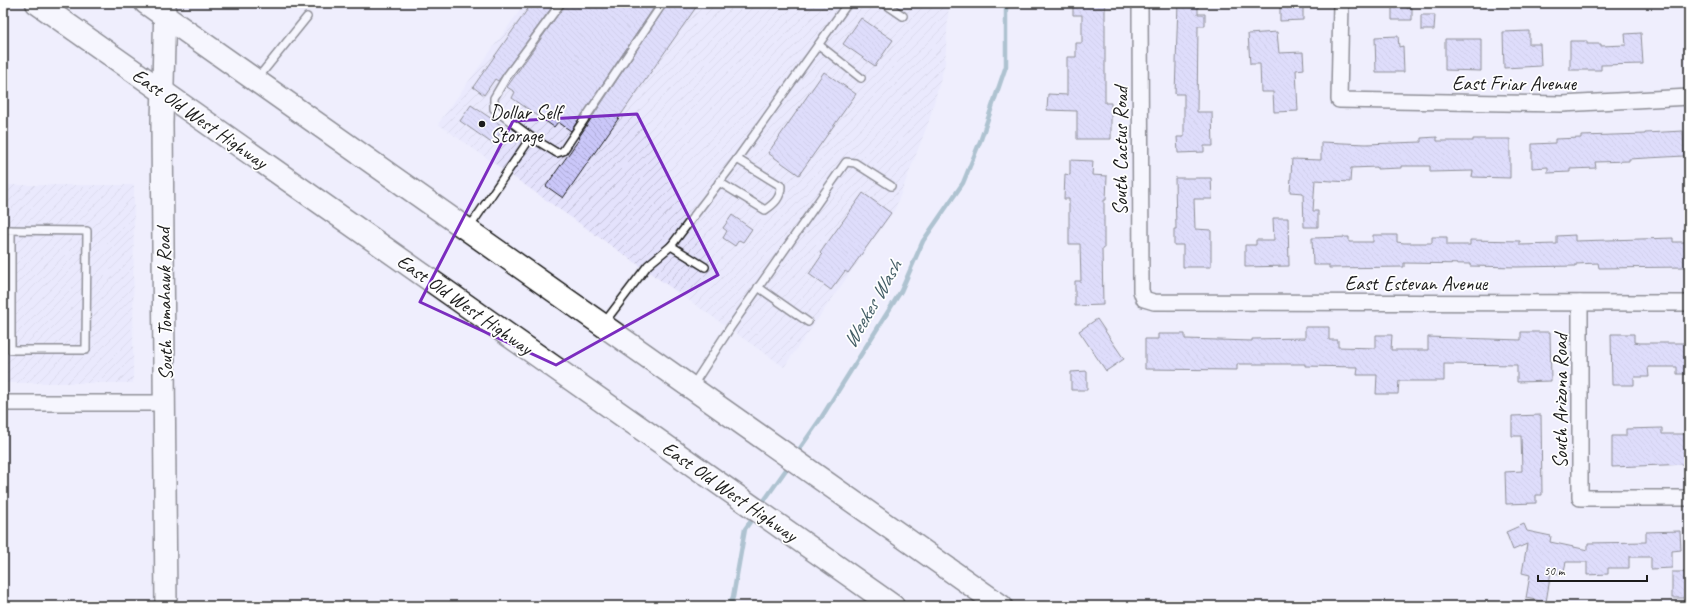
<svg xmlns="http://www.w3.org/2000/svg" width="1692" height="609" viewBox="0 0 1692 609" font-family="Caveat,sans-serif">
<style>
.industrial{fill:url(#industrial-furrows)}
.lines{fill:none;stroke-linecap:round;stroke-linejoin:round}
.stream{stroke:#608d9a;stroke-width:4.5}
.building{fill:url(#building-back-hatch);stroke:#1c1c1c}
.service-casing{stroke:#1c1c1c;stroke-width:10}
.minor-casing{stroke:#1c1c1c;stroke-width:18}
.secondary-casing{stroke:#1c1c1c;stroke-width:24}
.primary-casing{stroke:#1c1c1c;stroke-width:25}
.service{stroke:#fff;stroke-width:7}
.minor{stroke:#fff;stroke-width:15}
.secondary{stroke:#fff;stroke-width:21}
.primary{stroke:#fff;stroke-width:22}
.marked{fill:none;stroke:#7b2cbf;stroke-width:3;stroke-linejoin:round}
.poi-dot{fill:#1c1c1c;stroke:#fff;stroke-width:1.5}
.labels{text-anchor:middle;stroke-width:3.5;stroke-linejoin:round;paint-order:stroke}
.street-label{font-size:20px;fill:#1c1c1c;stroke:#fff}
.poi-label{font-size:20px;fill:#1c1c1c;stroke:#fff;text-anchor:start}
.water-label{font-size:21px;font-style:italic;fill:#445e66;stroke:#fff}
</style>
<defs>
<pattern id="industrial-furrows" width="10" height="10" patternUnits="userSpaceOnUse"><rect width="10" height="10" fill="#e4e2fc"/><path d="M-1 1l2-2M0 10L10 0M9 11l2-2" fill="none" stroke="#c3c1d7"/></pattern>
<pattern id="building-back-hatch" width="6" height="6" patternUnits="userSpaceOnUse"><rect width="6" height="6" fill="#cac7f9"/><path d="M-1 5l2 2M0 0l6 6M5-1l2 2" fill="none" stroke="#adaad5"/></pattern>
</defs>
<rect width="100%" height="100%" fill="#efeefd"/>
<filter id="ink" filterUnits="userSpaceOnUse"><feTurbulence type="fractalNoise" baseFrequency=".025" numOctaves="2"/><feDisplacementMap in="SourceGraphic" scale="8" xChannelSelector="R" yChannelSelector="G"/><feConvolveMatrix kernelMatrix="1 2 1 2 8 2 1 2 1" color-interpolation-filters="sRGB"/></filter>
<g filter="url(#ink)">
<g class="industrial">
<polygon points="525,3 949,3 945,63 929,121 895,209 784,367 438,124"/>
<polygon points="3,185 134,185 133,383 3,383"/>
</g>
<g class="lines">
<g class="stream">
<polyline points="796,454 821,418 901,291 923,241 963,183 981,139 1006,66 1006,3"/>
<polyline points="761,505 790,464"/>
<polyline points="729,606 733,597 745,529 755,515"/>
</g>
</g>
<g class="building">
<polygon points="532,3 555,3 498,81 495,79 484,95 473,87"/>
<polygon points="566,3 657,3 571,131 558,122 554,127 512,98 515,92 507,87"/>
<polygon points="668,3 699,3 563,198 546,186 580,138 579,137"/>
<polygon points="1073,3 1105,3 1105,103 1111,103 1111,139 1077,139 1077,111 1047,110 1048,94 1067,95 1067,57 1076,57 1076,43 1082,43 1082,15 1073,15"/>
<polygon points="1178,3 1198,3 1198,14 1205,14 1205,26 1198,26 1197,112 1212,112 1213,146 1204,146 1204,152 1178,153 1177,137 1184,137 1184,94 1175,94"/>
<polygon points="1280,3 1303,3 1303,20 1280,21"/>
<polygon points="1392,3 1407,3 1407,8 1412,8 1412,20 1392,20"/>
<polygon points="1421,15 1435,15 1434,30 1421,30"/>
<polygon points="861,18 893,40 875,66 843,44"/>
<polygon points="1529,31 1529,44 1540,44 1541,66 1504,68 1503,32"/>
<polygon points="1277,32 1279,53 1303,52 1304,69 1296,70 1298,111 1274,112 1273,92 1261,92 1260,64 1250,64 1248,34"/>
<polygon points="1641,33 1643,64 1601,65 1601,70 1570,70 1570,41 1587,41 1587,44 1601,44 1601,46 1626,45 1625,34"/>
<polygon points="1398,36 1399,47 1403,46 1404,72 1376,72 1375,37"/>
<polygon points="1445,39 1481,39 1481,71 1445,70"/>
<polygon points="824,72 856,94 799,175 768,153"/>
<polygon points="471,105 504,127 493,144 460,121"/>
<polygon points="1683,131 1684,156 1629,159 1629,161 1595,162 1596,168 1570,169 1570,172 1548,173 1548,167 1532,168 1532,144 1555,143 1555,139 1581,138 1581,136 1645,134 1645,133"/>
<polygon points="1437,137 1437,141 1473,141 1473,139 1510,139 1510,178 1472,177 1473,171 1430,172 1430,166 1401,166 1401,168 1377,169 1377,167 1351,168 1350,182 1315,180 1313,211 1318,211 1318,227 1304,227 1303,193 1290,192 1292,159 1321,160 1321,142 1366,144 1421,142 1421,138"/>
<polygon points="1070,160 1093,161 1092,175 1107,176 1106,200 1104,200 1104,249 1102,249 1103,305 1075,306 1075,281 1081,281 1080,244 1069,244 1069,199 1064,199 1065,174 1070,175"/>
<polygon points="1175,178 1211,178 1212,199 1194,199 1195,229 1211,230 1211,267 1183,267 1183,245 1174,245 1174,229 1176,229"/>
<polygon points="863,193 891,213 848,273 845,271 831,290 809,274 822,255 820,253"/>
<polygon points="732,215 752,229 743,242 739,240 735,246 723,238 727,231 723,228"/>
<polygon points="1273,218 1288,218 1289,266 1245,267 1245,245 1256,245 1256,240 1274,240"/>
<polygon points="1373,235 1397,235 1397,242 1404,243 1432,243 1432,237 1447,237 1447,245 1470,245 1470,240 1520,241 1520,245 1557,244 1557,236 1575,235 1575,241 1673,238 1673,242 1686,242 1686,267 1599,268 1598,263 1576,264 1576,266 1517,267 1470,266 1470,264 1404,263 1404,267 1329,268 1329,265 1313,265 1312,238 1349,237 1349,242 1373,242"/>
<polygon points="1097,319 1124,359 1106,371 1079,331"/>
<polygon points="1305,327 1329,327 1329,340 1338,340 1338,347 1376,348 1376,335 1392,335 1391,350 1428,350 1428,337 1521,340 1521,332 1550,332 1551,381 1517,382 1517,365 1444,364 1444,381 1399,381 1398,394 1376,394 1377,375 1357,375 1358,367 1305,366 1305,364 1237,364 1237,370 1145,369 1145,339 1158,339 1158,334 1185,334 1185,339 1252,341 1252,339 1305,338"/>
<polygon points="1611,334 1634,334 1634,342 1640,343 1689,343 1689,374 1677,374 1677,367 1648,367 1649,377 1634,377 1634,385 1612,385"/>
<polygon points="1087,371 1087,390 1071,390 1071,372"/>
<polygon points="1541,415 1542,495 1536,495 1536,503 1506,504 1505,472 1522,471 1521,436 1512,436 1512,416"/>
<polygon points="1662,428 1662,434 1689,434 1689,464 1612,467 1612,436 1626,436 1626,429"/>
<polygon points="1524,524 1527,531 1551,536 1550,542 1588,550 1588,543 1646,542 1646,532 1680,531 1681,550 1672,551 1672,568 1651,569 1651,557 1629,557 1629,568 1608,568 1608,574 1587,575 1587,562 1566,562 1563,575 1551,572 1546,602 1526,598 1530,575 1522,573 1527,544 1513,550 1506,532"/>
<rect x="1672" y="572" width="14" height="26"/>
</g>
<g class="lines">
<defs>
<g id="service">
<polyline points="561,3 507,76 494,98 494,109 531,137 557,153 563,151 663,3"/>
<polyline points="884,3 903,16"/>
<polyline points="819,45 861,78"/>
<polyline points="257,79 307,17"/>
<path d="M719,182L765,210C774,204 781,198 781,186L737,159"/>
<polyline points="469,228 531,137"/>
<polyline points="3,230 87,231 86,350 11,350 11,230"/>
<polyline points="671,246 705,267"/>
<polyline points="758,287 808,322"/>
<polyline points="604,323 648,265 671,246 737,159 848,3"/>
<polyline points="693,385 730,328 846,162 855,163 891,186"/>
</g>
<g id="minor">
<polyline points="1140,3 1141,291 1144,299 1154,302 1689,303"/>
<polyline points="1341,3 1339,100 1562,104 1689,97"/>
<polyline points="1580,303 1580,498 1689,498"/>
<polyline points="3,403 165,403"/>
</g>
<polyline id="secondary" points="165,3 162,123 166,606"/>
<g id="primary">
<polyline points="37,3 893,606"/>
<polyline points="146,3 1001,606"/>
</g>
</defs>
<use href="#service" class="service-casing"/>
<use href="#minor" class="minor-casing"/>
<use href="#secondary" class="secondary-casing"/>
<use href="#primary" class="primary-casing"/>
<use href="#service" class="service"/>
<use href="#minor" class="minor"/>
<use href="#secondary" class="secondary"/>
<use href="#primary" class="primary"/>
</g>
</g>
<path d="M0 0H1692V609H0ZM637,114L718,275L556,365L420,302L513,121Z" fill="#efeefd" fill-opacity=".55" fill-rule="evenodd"/>
<path class="marked" d="M637,114L718,275L556,365L420,302L513,121Z"/>
<circle class="poi-dot" cx="482" cy="124" r="4"/>
<g class="labels">
<g class="street-label">
<text x="1514" y="90">East Friar Avenue</text>
<text transform="translate(200 118) rotate(35)" y="7">East Old West Highway</text>
<text transform="translate(1120 151) rotate(-90)" y="7">South Cactus Road</text>
<text x="1416" y="290">East Estevan Avenue</text>
<text transform="translate(164 304) rotate(-91)" y="7">South Tomahawk Road</text>
<text transform="translate(465 304) rotate(35)" y="7">East Old West Highway</text>
<text transform="translate(1560 401) rotate(-90)" y="7">South Arizona Road</text>
<text transform="translate(730 491) rotate(35)" y="7">East Old West Highway</text>
</g>
<g class="poi-label">
<text x="490" y="119">Dollar Self<tspan x="490" dy="23">Storage</tspan></text>
</g>
<g class="water-label">
<text transform="translate(872 304) rotate(-60)" y="7">Weekes Wash</text>
</g>
</g>
<rect width="1692" height="609" fill="none" stroke="#fff" stroke-width="16"/>
<rect x="8" y="8" width="1676" height="593" fill="none" stroke="#1c1c1c" stroke-width="1.5" filter="url(#ink)"/>
<path d="M1538 575v6h109v-6" fill="none" stroke="#1c1c1c" stroke-width="2"/>
<text x="1544" y="575" font-size="12" fill="#1c1c1c" stroke="#ffffff" stroke-width="3" paint-order="stroke">50 m</text>
</svg>
